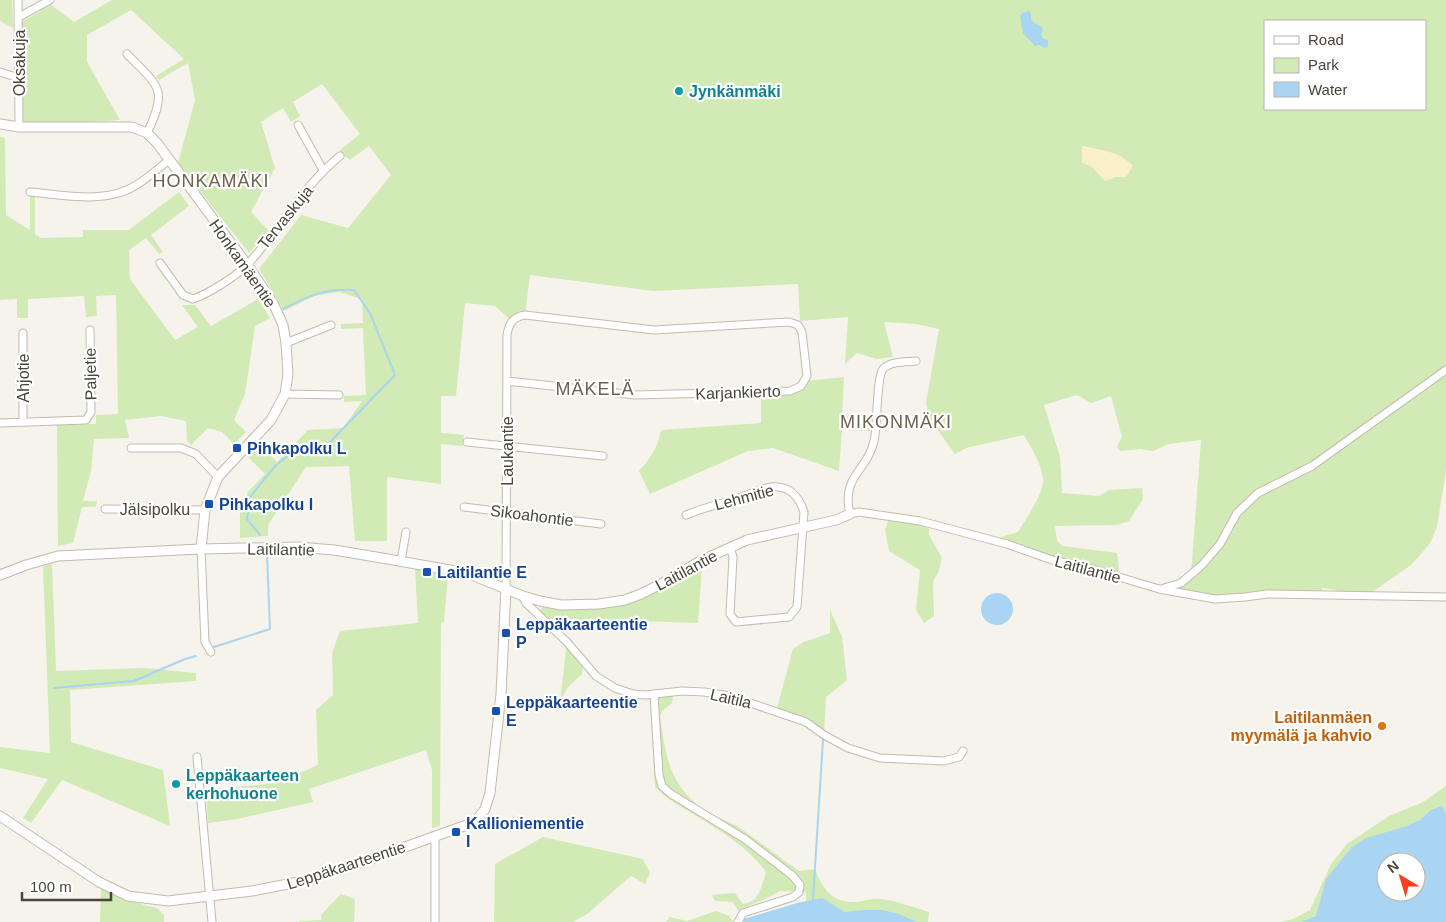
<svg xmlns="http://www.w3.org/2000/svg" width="1446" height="922" viewBox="0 0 1446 922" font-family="Arial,sans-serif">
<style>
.green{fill:#d2eab5;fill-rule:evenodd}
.sand{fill:#f9efc9}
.water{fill:#a9d4f2;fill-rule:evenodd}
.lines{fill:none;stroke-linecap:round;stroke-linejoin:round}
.stream{stroke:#a9d4f2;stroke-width:2}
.minor-casing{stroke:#c2bbae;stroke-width:9}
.tertiary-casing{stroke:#c2bbae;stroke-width:11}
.minor{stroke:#fff;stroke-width:7}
.tertiary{stroke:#fff;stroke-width:9}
.culture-dot{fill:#0f9aa8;stroke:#fff;stroke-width:2}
.transit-dot{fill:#1a4fb4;stroke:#fff;stroke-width:2}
.food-dot{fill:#e8710a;stroke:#fff;stroke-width:2}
.labels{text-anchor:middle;stroke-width:4.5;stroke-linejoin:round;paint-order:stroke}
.street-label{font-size:16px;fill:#4b4439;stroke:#fff}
.culture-label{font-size:16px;font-weight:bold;fill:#0d838f;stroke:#fff;text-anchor:start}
.transit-label{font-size:16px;font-weight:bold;fill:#164399;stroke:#fff;text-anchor:start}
.food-label{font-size:16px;font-weight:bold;fill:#c56008;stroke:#fff;text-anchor:end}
.neighbourhood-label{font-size:18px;letter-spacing:1px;fill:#6e6250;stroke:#fff}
</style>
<rect width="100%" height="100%" fill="#f6f3ec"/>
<g class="green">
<polygon points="0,0 12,0 13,28 0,21"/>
<path d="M112,0H1446V470L1437,527L1430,543L1421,554L1411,565L1368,595H1340L1336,590L1322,588L1319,595L1215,599L1165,588L1191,575L1201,440L1168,444L1153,451L1140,449L1120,451L1117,447L1122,437L1111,396L1091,403L1077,395L1044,405L1060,457L1062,493L1099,496L1109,490L1142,488L1143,499L1129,521L1118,525L1055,526L1057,541L1062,546L1117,553L1120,578L991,540L1018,532C1025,520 1045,492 1043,479C1042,464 1031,448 1024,435L966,448L955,454L929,418L926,403L939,329L916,324L884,322L893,357L877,359L857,353L845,364L848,317L800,321L798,284L653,291L530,275L525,315L511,321L495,306L465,303L456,396H441V433L464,435L463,446L441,444V484L387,477V541H355L349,466L306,467L268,525V536L240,538V513L248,492L265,474L246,455L258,443L277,462L308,430L343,428L362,401L344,402V396L366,395L363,328L341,329V324L363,323L362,299L339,292L314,296L284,311L259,269L301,215L348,228L391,175L369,146L350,160L339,151L360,134L322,84L293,102L300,116L291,122L283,108L261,122L275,168L251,212L269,231L249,253L178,163L195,100L188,63L159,80L156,76L184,59L131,10L87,35V62L120,120L19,127L18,24L51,5L74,22ZM1265,21H1425V109H1265ZM1083,146L1099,150L1126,177H1115L1105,181L1092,167Z"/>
<polygon points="0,137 5,138 6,215 30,230 30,196 35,197 35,234 41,238 83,237 83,230 129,230 179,192 189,206 151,235 163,252 159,254 146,238 129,250 130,279 175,340 198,327 182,305 195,305 211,326 258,299 270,318 255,326 245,394 234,420 246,432 234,444 222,432 208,428 191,445 187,441 186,421 161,416 125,420 129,438 94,439 91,471 83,501 97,501 96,507 82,507 73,543 58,546 57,425 96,424 96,415 118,414 116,295 96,296 97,316 86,317 84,296 28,299 28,318 17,318 17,299 0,300"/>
<path d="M844,377L842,416L872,418V431L842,430L839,471L773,448L748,451L650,494L639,471C651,458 658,447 661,430L761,423V391H790L805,381Z"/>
<polygon points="888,521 922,525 929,529 929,535 942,558 938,573 933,581 934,616 924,623 916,610 920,570 889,551 885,530"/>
<polygon points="52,564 56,671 144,668 196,673 196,681 70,690 71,742 163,770 170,826 62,780 31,823 23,818 48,779 0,768 0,747 50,753 43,566"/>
<path d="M702,566L698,623L610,620L558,628L539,611L544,606C598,616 655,592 702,566Z"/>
<polygon points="415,569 448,575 444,622 441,623 440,826 432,828 432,770 426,750 309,789 313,802 237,819 208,823 206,790 276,783 318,765 316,710 333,695 332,653 340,631 418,623"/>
<polygon points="830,610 842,637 847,680 826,697 824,735 806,722 776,712 793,649 804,642 830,633"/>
<polygon points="567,642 583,661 582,674 568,687 560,702"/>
<path d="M646,695H673L672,703L662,711L660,716C666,757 669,786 706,811C717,818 730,821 740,828C760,842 779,857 799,871L815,869C823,890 832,903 857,902C863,901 869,899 876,899C893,899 912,907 929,912L928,922H806V892L780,891L763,900L738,910L732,902L715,901L712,895L735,893L743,904C760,902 761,886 766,872C742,839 699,819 666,797L655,787L650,701Z"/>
<polygon points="1446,786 1446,853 1416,862 1386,862 1386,892 1372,922 1281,922 1293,919 1310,910 1331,864 1347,844 1389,816 1423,802"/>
<polygon points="543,837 643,859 650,873 645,884 631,876 587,914 573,922 494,922 495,864"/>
<polygon points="101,889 144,905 157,908 164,915 164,922 100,922"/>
<polygon points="341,894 355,899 354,922 298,922 300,921 321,920 321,915"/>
<polygon points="716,911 729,916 733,922 666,922 670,917 687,921"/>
</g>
<path class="sand" d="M1082,146C1102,150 1119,151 1133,166L1126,177H1115L1105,181L1093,167L1082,163Z"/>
<g class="water">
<polygon points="1029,11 1031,14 1031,19 1034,23 1042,27 1043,30 1041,35 1043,38 1048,40 1048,46 1046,48 1039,45 1035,46 1023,33 1020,16 1022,13"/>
<circle cx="997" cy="609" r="16"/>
<path d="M1442,806L1446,814V922H1301L1316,916L1326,879L1352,847L1366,838L1404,827L1420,820L1431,810ZM1386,862H1416V892H1386Z"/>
<polygon points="822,898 845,912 863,910 882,910 899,914 917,922 744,922 744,919 797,903"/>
</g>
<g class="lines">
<g class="stream">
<path d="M260,535L247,519L250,497L275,466L291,453L327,445L395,375L370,313L354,290C325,288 308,296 283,309"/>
<polyline points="214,647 270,629 267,554"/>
<polyline points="54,688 134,681 185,659 196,656"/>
<polyline points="813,899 823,739"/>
</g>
<defs>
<g id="minor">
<polyline points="18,0 19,127"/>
<polyline points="19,17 50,0"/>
<path d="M127,54C158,86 169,88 147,133"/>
<polyline points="0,72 19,78"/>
<polyline points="298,125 323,170"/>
<path d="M30,192C65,195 107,205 138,184C149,177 159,168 169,160"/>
<path d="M160,263L183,295L193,299C208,294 237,276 248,264C280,229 303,186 340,156"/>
<polyline points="23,333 23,422"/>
<polyline points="286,343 331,325"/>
<path d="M916,361C906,362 890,361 883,369C876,378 878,425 874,441C867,472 841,475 850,514L859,512L920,521L1007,544L1052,560L1089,568L1159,589L1215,599L1245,597L1267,594L1446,597"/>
<polyline points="285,394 339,395"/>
<polyline points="0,423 86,420 91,412 90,330"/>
<polyline points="467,442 603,456"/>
<polyline points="131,448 181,448 196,454 218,477"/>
<polyline points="464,507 601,524"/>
<polyline points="105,509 205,510"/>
<path d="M686,515C703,508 720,504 738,498C750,495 765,485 778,487C792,488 800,500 804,512L797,607L789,617L736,622L730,614L733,557L730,547"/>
<polyline points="201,549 205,642 211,652"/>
<polyline points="401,561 406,532"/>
<path d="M506,588L507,335C509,323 513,317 525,315L654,330L789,322L798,325L802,332L807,376L801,386L790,391L635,395L507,381"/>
<polyline points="1164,588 1181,583 1202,565 1220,544 1237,513 1258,493 1312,466 1446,370"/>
<polyline points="523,596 526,603 567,642 596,676 615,688 633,694 646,695 682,691 704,692 730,696 806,722 824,735 848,748 880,758 944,761 959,757 963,751"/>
<polyline points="654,694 659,775 662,786 671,794 745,839 793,876 800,885 799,892 793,897 743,913 738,922"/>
<polyline points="197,757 212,922"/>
<polyline points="435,922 435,836"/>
</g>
<g id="tertiary">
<polyline points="0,124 19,127 132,127 147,133 157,143 251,270 274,305 283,325 286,343 288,374 285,394 271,420 218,477 205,510 201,549"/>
<polyline points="0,575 26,565 58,556 201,549 298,547 334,550 382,558 467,573 523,596 540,601 561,605 599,604 625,600 641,594 669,580 700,561 747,540 836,520 850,514"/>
<polyline points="0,816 99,882 128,896 168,901 252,891 298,882 363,862 475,822 485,809 490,793 501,694 506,588"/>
</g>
</defs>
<use href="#minor" class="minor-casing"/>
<use href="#tertiary" class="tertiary-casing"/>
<use href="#minor" class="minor"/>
<use href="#tertiary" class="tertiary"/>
</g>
<g class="culture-dot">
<circle cx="679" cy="91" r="5"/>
<circle cx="176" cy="784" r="5"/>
</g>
<g class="transit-dot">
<rect x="232" y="443" width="10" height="10" rx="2.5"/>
<rect x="204" y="499" width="10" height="10" rx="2.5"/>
<rect x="422" y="567" width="10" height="10" rx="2.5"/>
<rect x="501" y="628" width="10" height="10" rx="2.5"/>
<rect x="491" y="706" width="10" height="10" rx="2.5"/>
<rect x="451" y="827" width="10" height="10" rx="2.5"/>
</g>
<circle class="food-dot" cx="1382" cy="726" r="5"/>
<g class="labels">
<g class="street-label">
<text transform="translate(19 63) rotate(-90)" y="6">Oksakuja</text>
<text transform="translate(285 217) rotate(-51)" y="6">Tervaskuja</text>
<text transform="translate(243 263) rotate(55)" y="6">Honkamäentie</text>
<text transform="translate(90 374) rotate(-91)" y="6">Paljetie</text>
<text transform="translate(23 378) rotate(-90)" y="6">Ahjotie</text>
<text transform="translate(738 392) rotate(-2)" y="6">Karjankierto</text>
<text transform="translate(507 451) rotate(-90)" y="6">Laukantie</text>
<text transform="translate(744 497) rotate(-15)" y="6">Lehmitie</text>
<text x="155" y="515">Jälsipolku</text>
<text transform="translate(532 515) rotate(7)" y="6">Sikoahontie</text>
<text transform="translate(281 549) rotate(1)" y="6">Laitilantie</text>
<text transform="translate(1088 569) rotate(15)" y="6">Laitilantie</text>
<text transform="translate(686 570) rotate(-28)" y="6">Laitilantie</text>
<text transform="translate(731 698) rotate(13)" y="6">Laitila</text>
<text transform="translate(346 865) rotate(-18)" y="6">Leppäkaarteentie</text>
</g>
<g class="culture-label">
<text x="689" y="97">Jynkänmäki</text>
<text x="186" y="781">Leppäkaarteen<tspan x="186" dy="18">kerhohuone</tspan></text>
</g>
<g class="transit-label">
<text x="247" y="454">Pihkapolku L</text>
<text x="219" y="510">Pihkapolku I</text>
<text x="437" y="578">Laitilantie E</text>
<text x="516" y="630">Leppäkaarteentie<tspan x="516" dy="18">P</tspan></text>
<text x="506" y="708">Leppäkaarteentie<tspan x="506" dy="18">E</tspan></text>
<text x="466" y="829">Kallioniementie<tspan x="466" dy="18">I</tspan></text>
</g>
<g class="food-label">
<text x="1372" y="723">Laitilanmäen<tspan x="1372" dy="18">myymälä ja kahvio</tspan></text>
</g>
<g class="neighbourhood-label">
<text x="211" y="187">HONKAMÄKI</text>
<text x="595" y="395">MÄKELÄ</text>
<text x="896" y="428">MIKONMÄKI</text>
</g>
</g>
<rect x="1264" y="20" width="162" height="90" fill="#ffffff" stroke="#b7b4b0"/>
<rect x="1274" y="36" width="25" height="8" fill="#ffffff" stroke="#b7b4b0"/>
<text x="1308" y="45" font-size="15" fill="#4b4439">Road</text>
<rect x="1274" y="58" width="25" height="15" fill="#d2eab5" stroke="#b7b4b0"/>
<text x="1308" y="70" font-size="15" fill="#4b4439">Park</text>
<rect x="1274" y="82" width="25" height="15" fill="#a9d4f2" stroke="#b7b4b0"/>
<text x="1308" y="95" font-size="15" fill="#4b4439">Water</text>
<g transform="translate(1401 877) rotate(322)"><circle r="24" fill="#ffffff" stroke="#b7b4b0"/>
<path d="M0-4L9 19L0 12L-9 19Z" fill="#fc3f1d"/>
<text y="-8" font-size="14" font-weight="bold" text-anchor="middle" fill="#4b4439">N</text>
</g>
<path d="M22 892v8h89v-8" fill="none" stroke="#4b4439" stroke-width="2.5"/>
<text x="30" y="892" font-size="15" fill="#4b4439" stroke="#ffffff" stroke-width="4" paint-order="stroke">100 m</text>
</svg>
